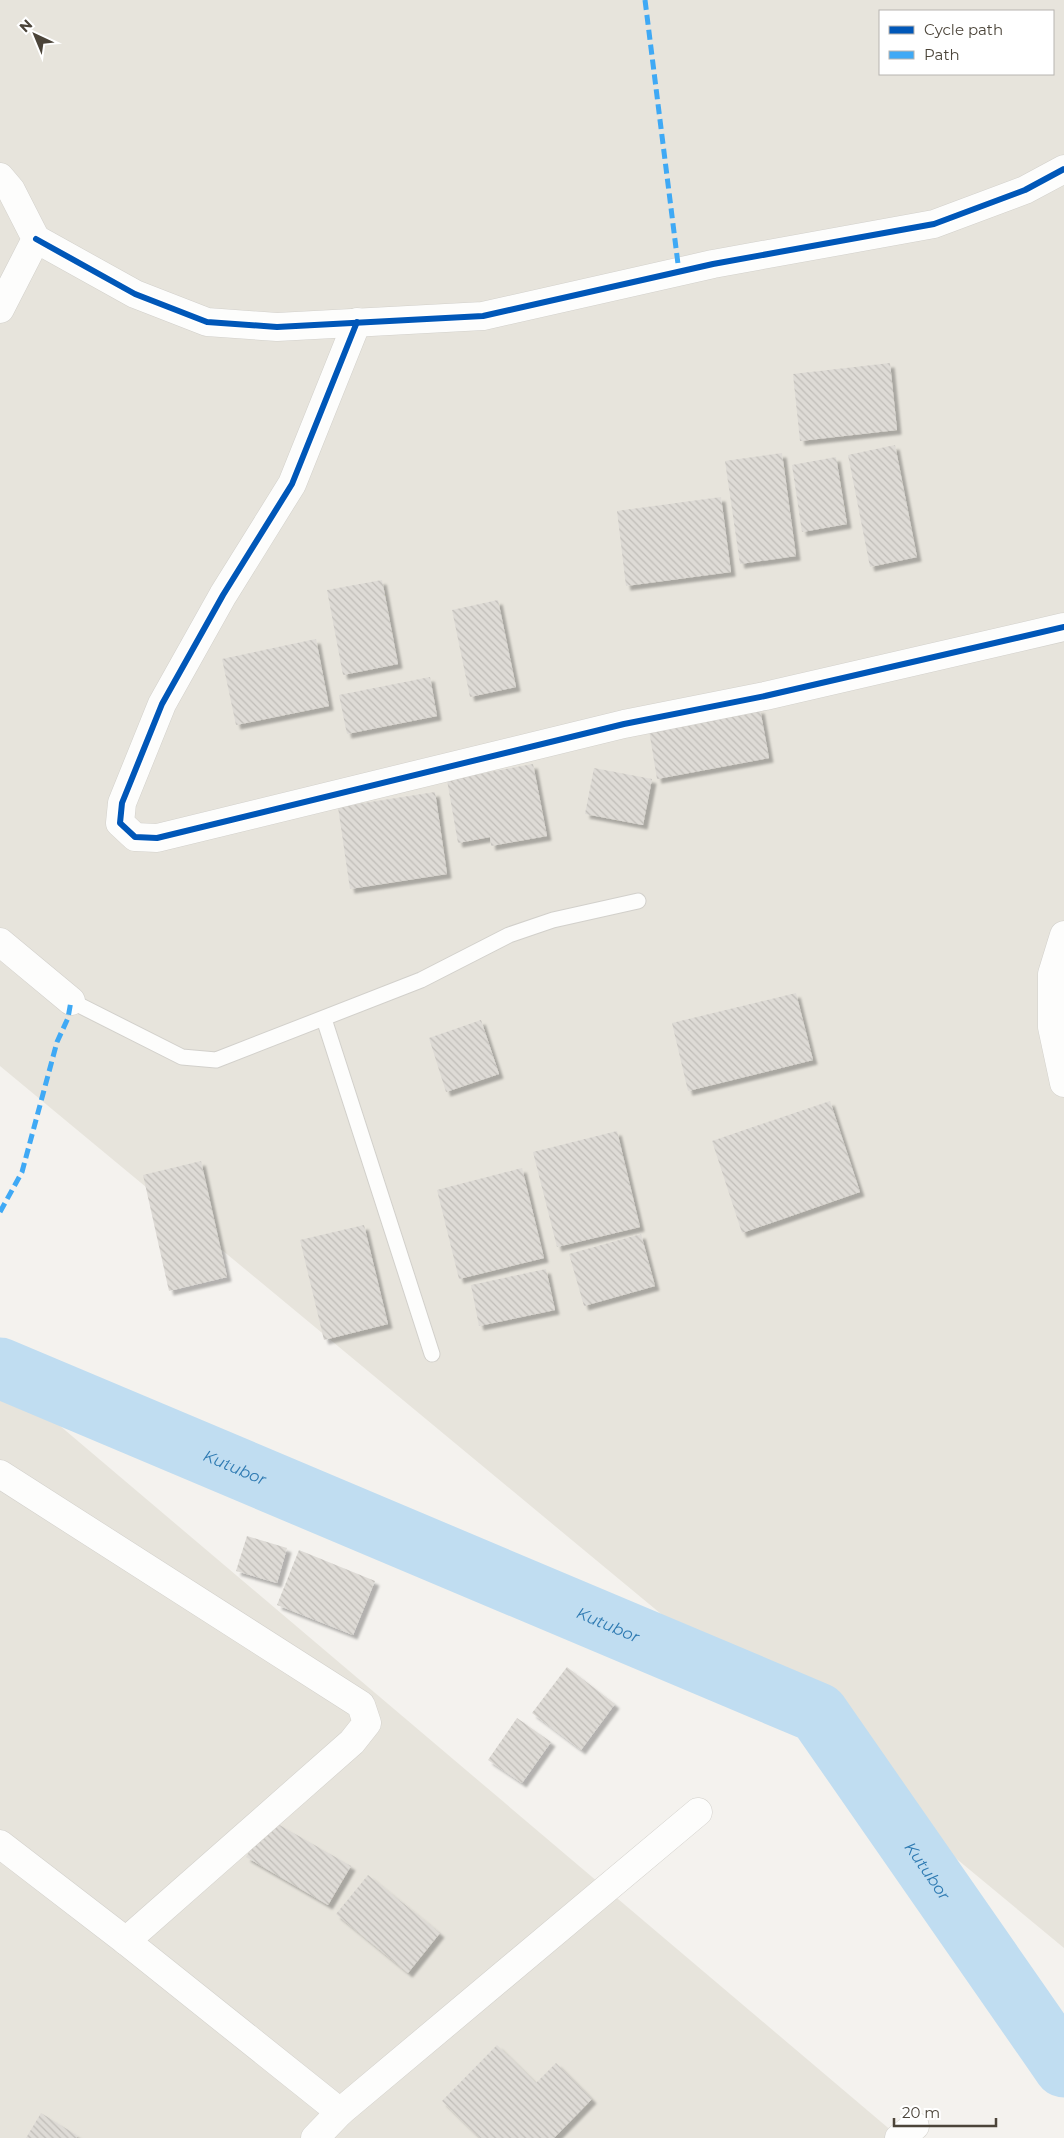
<svg xmlns="http://www.w3.org/2000/svg" width="1064" height="2138" viewBox="0 0 1064 2138" font-family="Montserrat,sans-serif">
<style>
.residential{fill:#e7e4dc;fill-rule:evenodd}
.lines{fill:none;stroke-linecap:round;stroke-linejoin:round}
.river{stroke:#c0ddf1;stroke-width:61}
.building{fill:url(#building-back-hatch);filter:url(#shadow)}
.service-casing{stroke:#d2d0cb;stroke-width:17}
.minor-casing{stroke:#d2d0cb;stroke-width:29}
.service{stroke:#fdfdfc;stroke-width:15}
.minor{stroke:#fdfdfc;stroke-width:28}
.quiet{stroke:#3fa9f5;stroke-width:5;stroke-dasharray:10 5;stroke-linecap:butt}
.cycleway-casing{stroke:#fff;stroke-width:9}
.cycleway{stroke:#0057b8;stroke-width:6}
.labels{text-anchor:middle;stroke-width:4;stroke-linejoin:round;paint-order:stroke}
.water-label{font-size:16px;font-style:italic;fill:#2e7ab2;stroke:#fff}
</style>
<defs>
<pattern id="building-back-hatch" width="6" height="6" patternUnits="userSpaceOnUse" patternTransform="scale(1.25)"><rect width="6" height="6" fill="#dedbd6"/><path d="M-1 5l2 2M0 0l6 6M5-1l2 2" fill="none" stroke="#c0bdb8"/></pattern>
<filter id="shadow"><feDropShadow dx="4.5" dy="4.5" stdDeviation="1" flood-color="#0004"/></filter>
</defs>
<rect width="100%" height="100%" fill="#f4f2ee"/>
<g class="residential">
<path d="M0,0H1064V1948L0,1066ZM880,11H1053V74H880Z"/>
<polygon points="0,1375 900,2138 0,2138"/>
</g>
<g class="lines">
<path class="river" id="s1" d="M0,1368L818,1713L1064,2067"/>
</g>
<g class="building">
<polygon points="890,363 897,430 800,441 793,374"/>
<polygon points="895,445 917,557 870,567 848,455"/>
<polygon points="782,453 796,556 740,564 725,461"/>
<polygon points="836,457 847,524 802,532 792,465"/>
<polygon points="721,497 731,572 626,586 617,511"/>
<polygon points="382,580 398,664 343,675 327,590"/>
<polygon points="498,600 516,687 470,697 452,610"/>
<polygon points="316,639 329,706 236,725 222,659"/>
<polygon points="430,677 437,716 347,734 339,695"/>
<polygon points="760,709 769,758 657,779 649,730"/>
<polygon points="533,764 547,836 491,846 490,837 458,843 447,780"/>
<polygon points="594,768 652,779 643,825 585,814"/>
<polygon points="435,792 447,874 350,889 338,807"/>
<polygon points="796,993 813,1060 688,1091 672,1023"/>
<polygon points="481,1020 499,1074 446,1092 429,1038"/>
<polygon points="830,1101 860,1192 742,1233 712,1141"/>
<polygon points="617,1131 640,1227 557,1247 533,1152"/>
<polygon points="201,1161 227,1277 169,1291 143,1175"/>
<polygon points="522,1168 544,1258 459,1279 437,1190"/>
<polygon points="364,1225 388,1324 324,1340 300,1240"/>
<polygon points="641,1234 655,1286 584,1306 569,1254"/>
<polygon points="546,1269 555,1310 479,1326 471,1285"/>
<polygon points="247,1536 287,1548 277,1583 236,1571"/>
<polygon points="299,1550 375,1581 353,1635 277,1605"/>
<polygon points="567,1667 615,1704 581,1750 532,1713"/>
<polygon points="517,1718 551,1742 522,1783 488,1760"/>
<polygon points="269,1819 351,1866 328,1905 246,1857"/>
<polygon points="368,1875 440,1933 408,1973 336,1914"/>
<polygon points="497,2045 536,2083 556,2063 592,2099 554,2138 480,2138 442,2101"/>
<polygon points="41,2113 78,2136 76,2138 26,2138"/>
</g>
<g class="lines">
<defs>
<g id="service">
<polyline points="71,1001 182,1057 216,1060 421,980 509,935 553,920 638,901"/>
<polyline points="324,1019 432,1354"/>
</g>
<g id="minor">
<polyline points="0,177 11,190 36,239 0,309"/>
<polyline points="36,239 135,294 207,322 277,327 483,316 713,264 934,224 1025,190 1064,169"/>
<polyline points="357,322 292,484 223,595 162,704 122,803 120,823 135,837 157,838 624,724 765,696 1064,627"/>
<polyline points="1064,935 1052,974 1052,1027 1064,1083"/>
<polyline points="0,942 71,1001"/>
<polyline points="0,1474 361,1705 367,1723 352,1742 126,1941"/>
<polyline points="0,1844 126,1941 340,2112 315,2138"/>
<polyline points="340,2112 698,1812"/>
<polyline points="899,2138 915,2126"/>
</g>
</defs>
<use href="#service" class="service-casing"/>
<use href="#minor" class="minor-casing"/>
<use href="#service" class="service"/>
<use href="#minor" class="minor"/>
<g class="quiet">
<polyline points="645,0 679,272"/>
<polyline points="0,1212 22,1172 57,1042 68,1018 71,1001"/>
</g>
<defs>
<g id="cycleway">
<polyline points="36,239 135,294 207,322 277,327 483,316 713,264 934,224 1025,190 1064,169"/>
<polyline points="357,322 292,484 223,595 162,704 122,803 120,823 135,837 157,838 624,724 765,696 1064,627"/>
</g>
</defs>
<use href="#cycleway" class="cycleway-casing"/>
<use href="#cycleway" class="cycleway"/>
</g>
<g class="labels">
<g class="water-label">
<text dy="6" stroke="none"><textPath href="#s1" startOffset="255">Kutubor</textPath></text>
<text dy="6" stroke="none"><textPath href="#s1" startOffset="660">Kutubor</textPath></text>
<text dy="6" stroke="none"><textPath href="#s1" startOffset="1080">Kutubor</textPath></text>
</g>
</g>
<rect x="879" y="10" width="175" height="65" fill="#ffffff" stroke="#b7b4b0"/>
<rect x="889" y="26" width="25" height="8" fill="#0057b8" stroke="#b7b4b0"/>
<text x="924" y="35" font-size="15" fill="#4b4439">Cycle path</text>
<rect x="889" y="51" width="25" height="8" fill="#3fa9f5" stroke="#b7b4b0"/>
<text x="924" y="60" font-size="15" fill="#4b4439">Path</text>
<g transform="translate(35 35) rotate(316)" stroke="#ffffff" stroke-width="4" paint-order="stroke">
<path d="M0-4L9 19L0 12L-9 19Z" fill="#4b4439"/>
<text y="-8" font-size="14" font-weight="bold" text-anchor="middle" fill="#4b4439">N</text>
</g>
<path d="M894 2118v8h102v-8" fill="none" stroke="#4b4439" stroke-width="2.5"/>
<text x="902" y="2118" font-size="15" fill="#4b4439" stroke="#ffffff" stroke-width="4" paint-order="stroke">20 m</text>
</svg>
